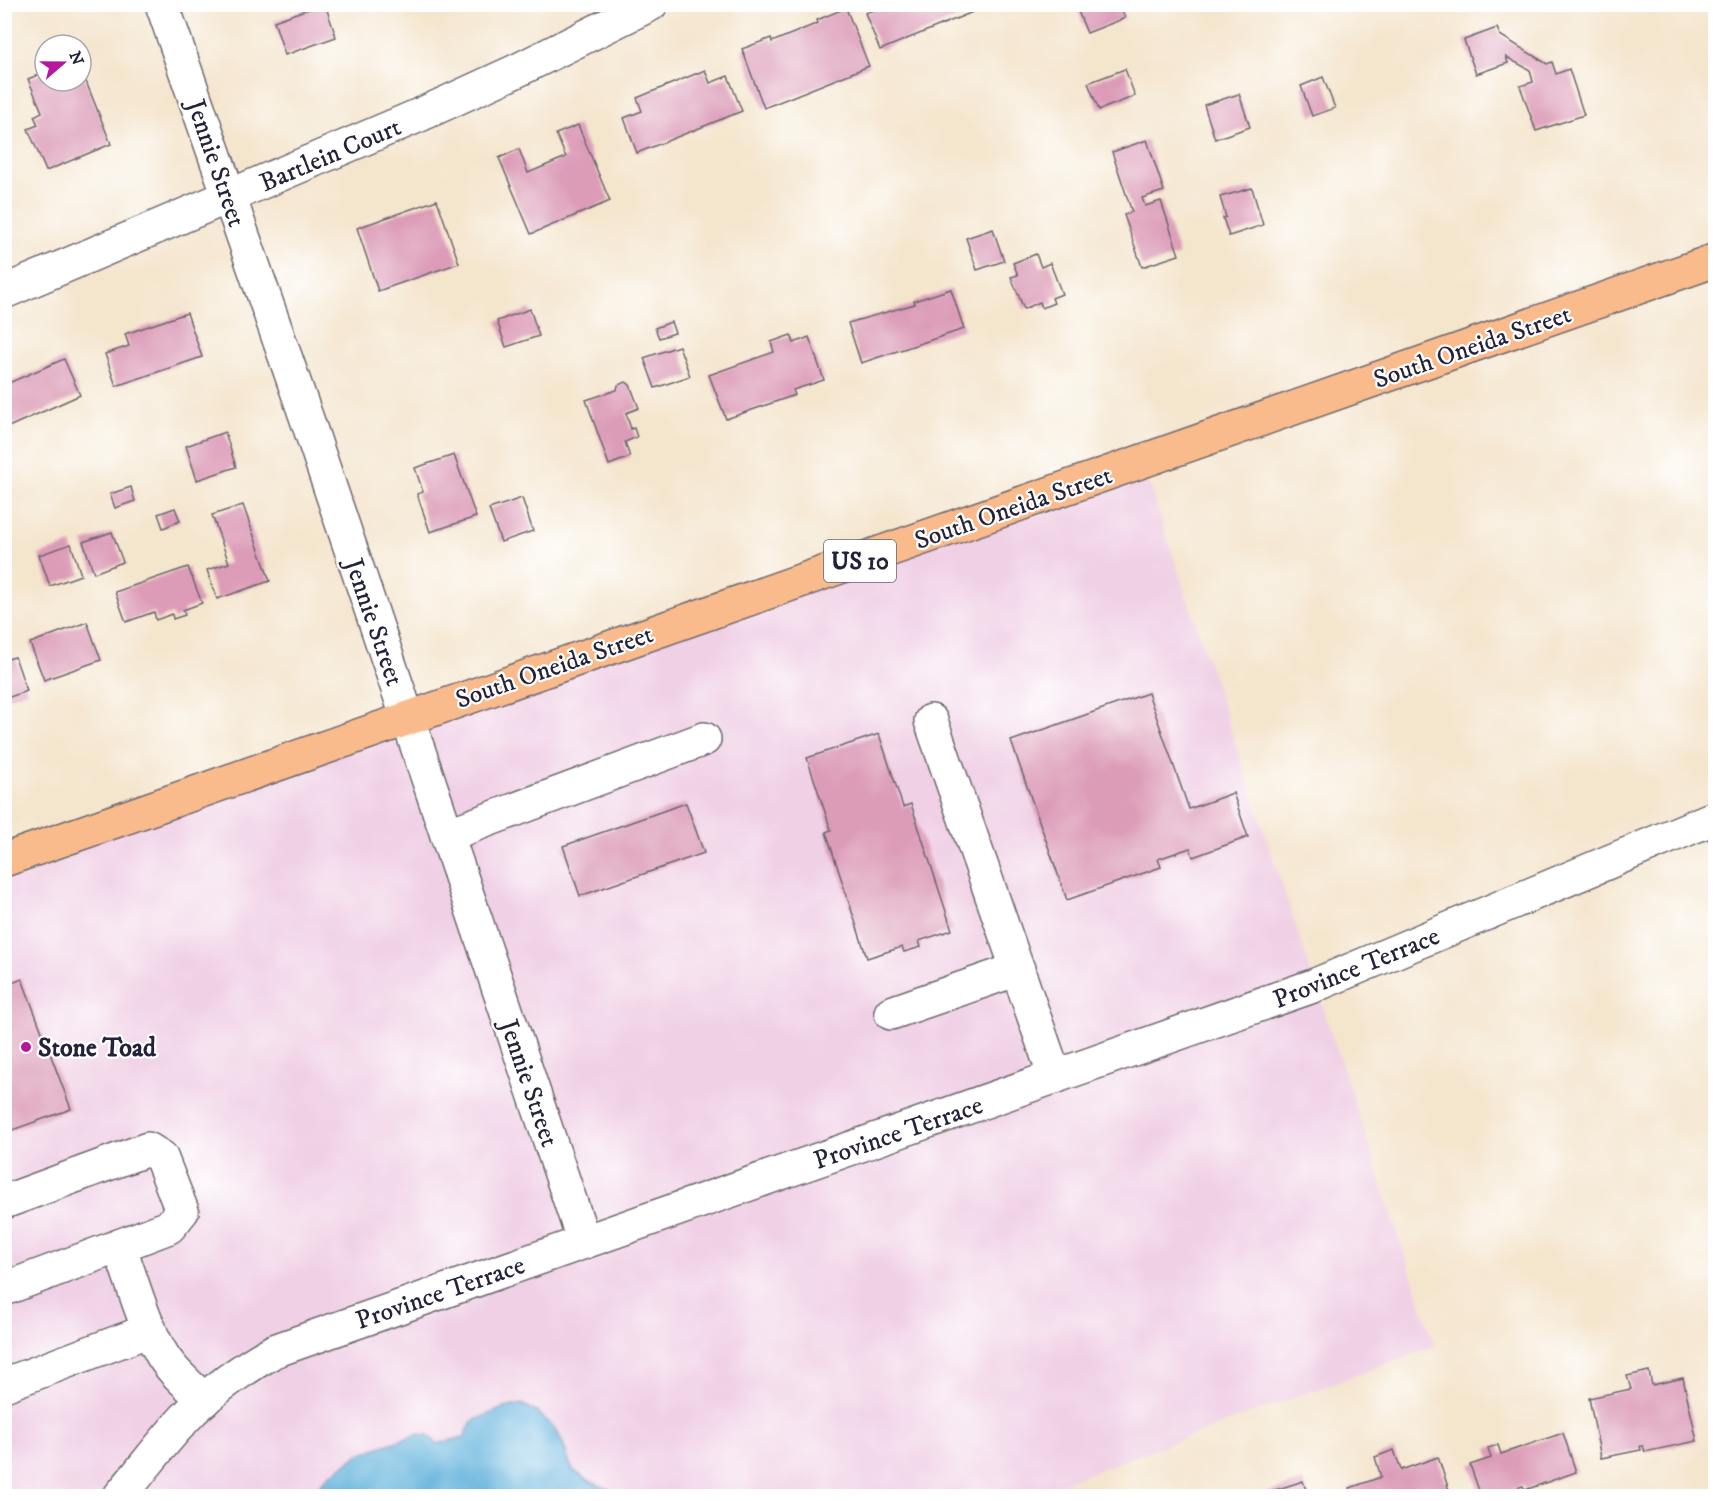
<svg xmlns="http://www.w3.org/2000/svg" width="1720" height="1501" viewBox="0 0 1720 1501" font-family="'IM FELL DW Pica',serif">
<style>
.built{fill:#f0d0e5}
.water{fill:#60b1db;stroke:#416a8b;stroke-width:1.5}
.building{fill:#dc9bb7}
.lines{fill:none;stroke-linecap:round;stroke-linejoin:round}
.minor-casing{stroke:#6c666e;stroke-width:36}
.highway-casing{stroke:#6c666e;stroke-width:36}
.minor{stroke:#fff;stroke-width:33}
.highway{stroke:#fabb8c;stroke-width:33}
.poi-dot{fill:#b5179e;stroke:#fff;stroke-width:2}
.labels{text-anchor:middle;stroke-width:4.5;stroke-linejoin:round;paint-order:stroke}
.shield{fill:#fff;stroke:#646476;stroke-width:1.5}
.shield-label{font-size:24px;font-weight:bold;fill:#22223b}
.street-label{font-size:26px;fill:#22223b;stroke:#fff}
.poi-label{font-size:26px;font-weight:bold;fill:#22223b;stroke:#fff;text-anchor:start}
</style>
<rect width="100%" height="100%" fill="#fff"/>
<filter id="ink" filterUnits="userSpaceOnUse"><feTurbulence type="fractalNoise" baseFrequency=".0167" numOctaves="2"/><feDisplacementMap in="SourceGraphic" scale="12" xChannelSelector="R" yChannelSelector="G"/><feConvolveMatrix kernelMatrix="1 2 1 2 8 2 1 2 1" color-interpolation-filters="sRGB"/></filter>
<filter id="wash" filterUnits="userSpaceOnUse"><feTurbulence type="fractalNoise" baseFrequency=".008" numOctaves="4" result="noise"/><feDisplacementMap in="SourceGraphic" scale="24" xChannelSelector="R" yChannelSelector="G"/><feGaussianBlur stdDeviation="1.35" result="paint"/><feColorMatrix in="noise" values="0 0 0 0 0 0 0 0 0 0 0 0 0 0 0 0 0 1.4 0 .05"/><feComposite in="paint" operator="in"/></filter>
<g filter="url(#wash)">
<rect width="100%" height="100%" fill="#f4e5cd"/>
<polygon class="built" points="1142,462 1435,1346 1027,1496 5,1496 4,860"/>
<path class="water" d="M522,1404C540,1413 557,1426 564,1446C567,1453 568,1462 572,1468C581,1480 611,1490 625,1496H308L331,1474L362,1453L418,1434L428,1435L437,1444L464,1437L472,1421L504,1408Z"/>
<g id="blocks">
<g class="building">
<polygon points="322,4 325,4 336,37 285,55 274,21"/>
<polygon points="880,4 984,4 985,7 880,50 865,13 881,7"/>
<polygon points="1075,4 1119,4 1125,18 1087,33"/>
<polygon points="846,8 869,66 764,108 742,49 771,38 772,42 818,23 817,20"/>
<polygon points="1497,28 1500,35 1547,64 1552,62 1556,74 1569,69 1584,115 1536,131 1520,86 1533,82 1530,70 1506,57 1508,63 1476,74 1464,40"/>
<polygon points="81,69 111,144 46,171 28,129 38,125 34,116 42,112 28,79 45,72 45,81 81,81"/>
<polygon points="1125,69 1135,96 1099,110 1088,83"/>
<polygon points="705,70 710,83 728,76 742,111 637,153 624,118 642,111 637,98"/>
<polygon points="1323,77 1335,108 1312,116 1301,86"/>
<polygon points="1239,94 1250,127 1215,139 1204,105"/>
<polygon points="578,125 610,201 531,234 499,158 519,149 528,173 566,157 556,134"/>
<polygon points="1147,140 1164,191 1142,198 1145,206 1161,201 1179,255 1142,267 1124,215 1132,212 1112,152"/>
<polygon points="1252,188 1263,225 1229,236 1223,218 1226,217 1220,197"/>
<polygon points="437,200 459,263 378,291 357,228"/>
<polygon points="993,229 1004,261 977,270 966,238"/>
<polygon points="1036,254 1041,267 1050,263 1062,294 1052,298 1054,303 1042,308 1040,302 1024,309 1011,277 1018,275 1013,263"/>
<polygon points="951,289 964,329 861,363 848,323 915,304 914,301"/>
<polygon points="530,309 539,336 506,347 497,321"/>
<polygon points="187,313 202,357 116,386 105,354 129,346 125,334"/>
<polygon points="671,322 675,333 659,338 655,328"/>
<polygon points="791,335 794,343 809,337 824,380 793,390 795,395 726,419 709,375 774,352 771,342"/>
<polygon points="679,346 690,376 655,388 644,358"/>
<polygon points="64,359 80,395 4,429 4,385"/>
<polygon points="626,382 630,385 639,408 626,413 631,429 634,428 637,437 625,442 630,457 609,465 586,400 617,390 618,385"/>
<polygon points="225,432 236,467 197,480 186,446"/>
<polygon points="454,455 476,517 430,532 417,494 423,492 415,468"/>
<polygon points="131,487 135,501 115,508 110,494"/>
<polygon points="522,498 533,531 501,542 489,509"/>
<polygon points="243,505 270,581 217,599 207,570 229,563 212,515"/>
<polygon points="175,508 180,521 163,528 158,514"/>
<polygon points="112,532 123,562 94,573 83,542"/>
<polygon points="71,544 81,575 50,586 39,555"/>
<polygon points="188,567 202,603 183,610 185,615 173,619 172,614 156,620 154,612 126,622 115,592"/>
<polygon points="87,622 101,660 44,680 30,643"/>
<polygon points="15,657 27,691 4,699 4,660"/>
<polygon points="1148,693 1189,809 1233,793 1248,837 1193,857 1190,848 1158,859 1161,867 1067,900 1011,741"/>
<polygon points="879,734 903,807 911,804 952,930 919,941 921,947 904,952 902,947 867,958 826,832 831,830 807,758"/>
<polygon points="686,803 704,853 580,896 563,846"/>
<polygon points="22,979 71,1109 4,1133 4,986"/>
<polygon points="1649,1371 1652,1385 1683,1378 1697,1441 1645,1452 1643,1446 1640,1446 1641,1450 1601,1458 1589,1398 1631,1389 1627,1376"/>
<polygon points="1563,1433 1576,1472 1525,1490 1523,1486 1493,1496 1481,1496 1470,1465 1491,1458 1488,1448 1498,1445 1501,1454"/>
<polygon points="1394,1450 1401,1470 1438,1457 1451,1496 1353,1496 1350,1488 1381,1477 1375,1457"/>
<polygon points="1303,1481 1308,1496 1257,1496"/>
</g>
</g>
</g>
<g filter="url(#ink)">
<use href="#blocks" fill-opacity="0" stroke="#6c666e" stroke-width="1.5"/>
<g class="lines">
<defs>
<g id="minor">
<polyline points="162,4 309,425 584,1242"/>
<polyline points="4,292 422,114 516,71 651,4"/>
<polyline points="931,721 1055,1077"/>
<polyline points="447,835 704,739"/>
<polyline points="891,1013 1018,969"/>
<path d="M4,1202L148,1149L161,1157L182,1211L169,1227L119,1246C132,1280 142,1319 160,1351C170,1370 189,1385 204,1400"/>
<polyline points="4,1289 119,1246"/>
<polyline points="4,1385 150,1330"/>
<path d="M120,1496C144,1468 168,1434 195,1408C219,1385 246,1367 274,1351L1313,986L1716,817"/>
</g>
<polyline id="highway" points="4,860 1716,260"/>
</defs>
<use href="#minor" class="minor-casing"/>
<use href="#highway" class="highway-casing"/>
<use href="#minor" class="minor"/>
<use href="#highway" class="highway"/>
</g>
</g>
<circle class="poi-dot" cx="26" cy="1047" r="6"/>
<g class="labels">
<rect class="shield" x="824" y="540" width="72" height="42" rx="4.5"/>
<g class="shield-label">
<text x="860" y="569">US 10</text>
</g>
<g class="street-label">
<text transform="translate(330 154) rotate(-23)" y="9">Bartlein Court</text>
<text transform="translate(217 163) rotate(71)" y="9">Jennie Street</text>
<text transform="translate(1472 346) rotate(-19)" y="9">South Oneida Street</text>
<text transform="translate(1013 507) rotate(-19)" y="9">South Oneida Street</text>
<text transform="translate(375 622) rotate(71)" y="9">Jennie Street</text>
<text transform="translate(554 666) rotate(-19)" y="9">South Oneida Street</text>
<text transform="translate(1356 967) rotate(-22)" y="9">Province Terrace</text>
<text transform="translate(530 1083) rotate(71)" y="9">Jennie Street</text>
<text transform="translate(898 1132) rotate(-19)" y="9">Province Terrace</text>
<text transform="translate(440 1292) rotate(-19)" y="9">Province Terrace</text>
</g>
<g class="poi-label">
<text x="38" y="1056">Stone Toad</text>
</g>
</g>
<rect width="1720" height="1501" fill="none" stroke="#fff" stroke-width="24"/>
<g transform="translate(63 63) rotate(70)"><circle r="28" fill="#ffffff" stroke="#a7a7b1" stroke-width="1.5"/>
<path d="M0-4.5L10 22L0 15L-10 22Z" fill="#b5179e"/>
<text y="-9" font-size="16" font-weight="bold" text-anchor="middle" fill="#22223b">N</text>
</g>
</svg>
